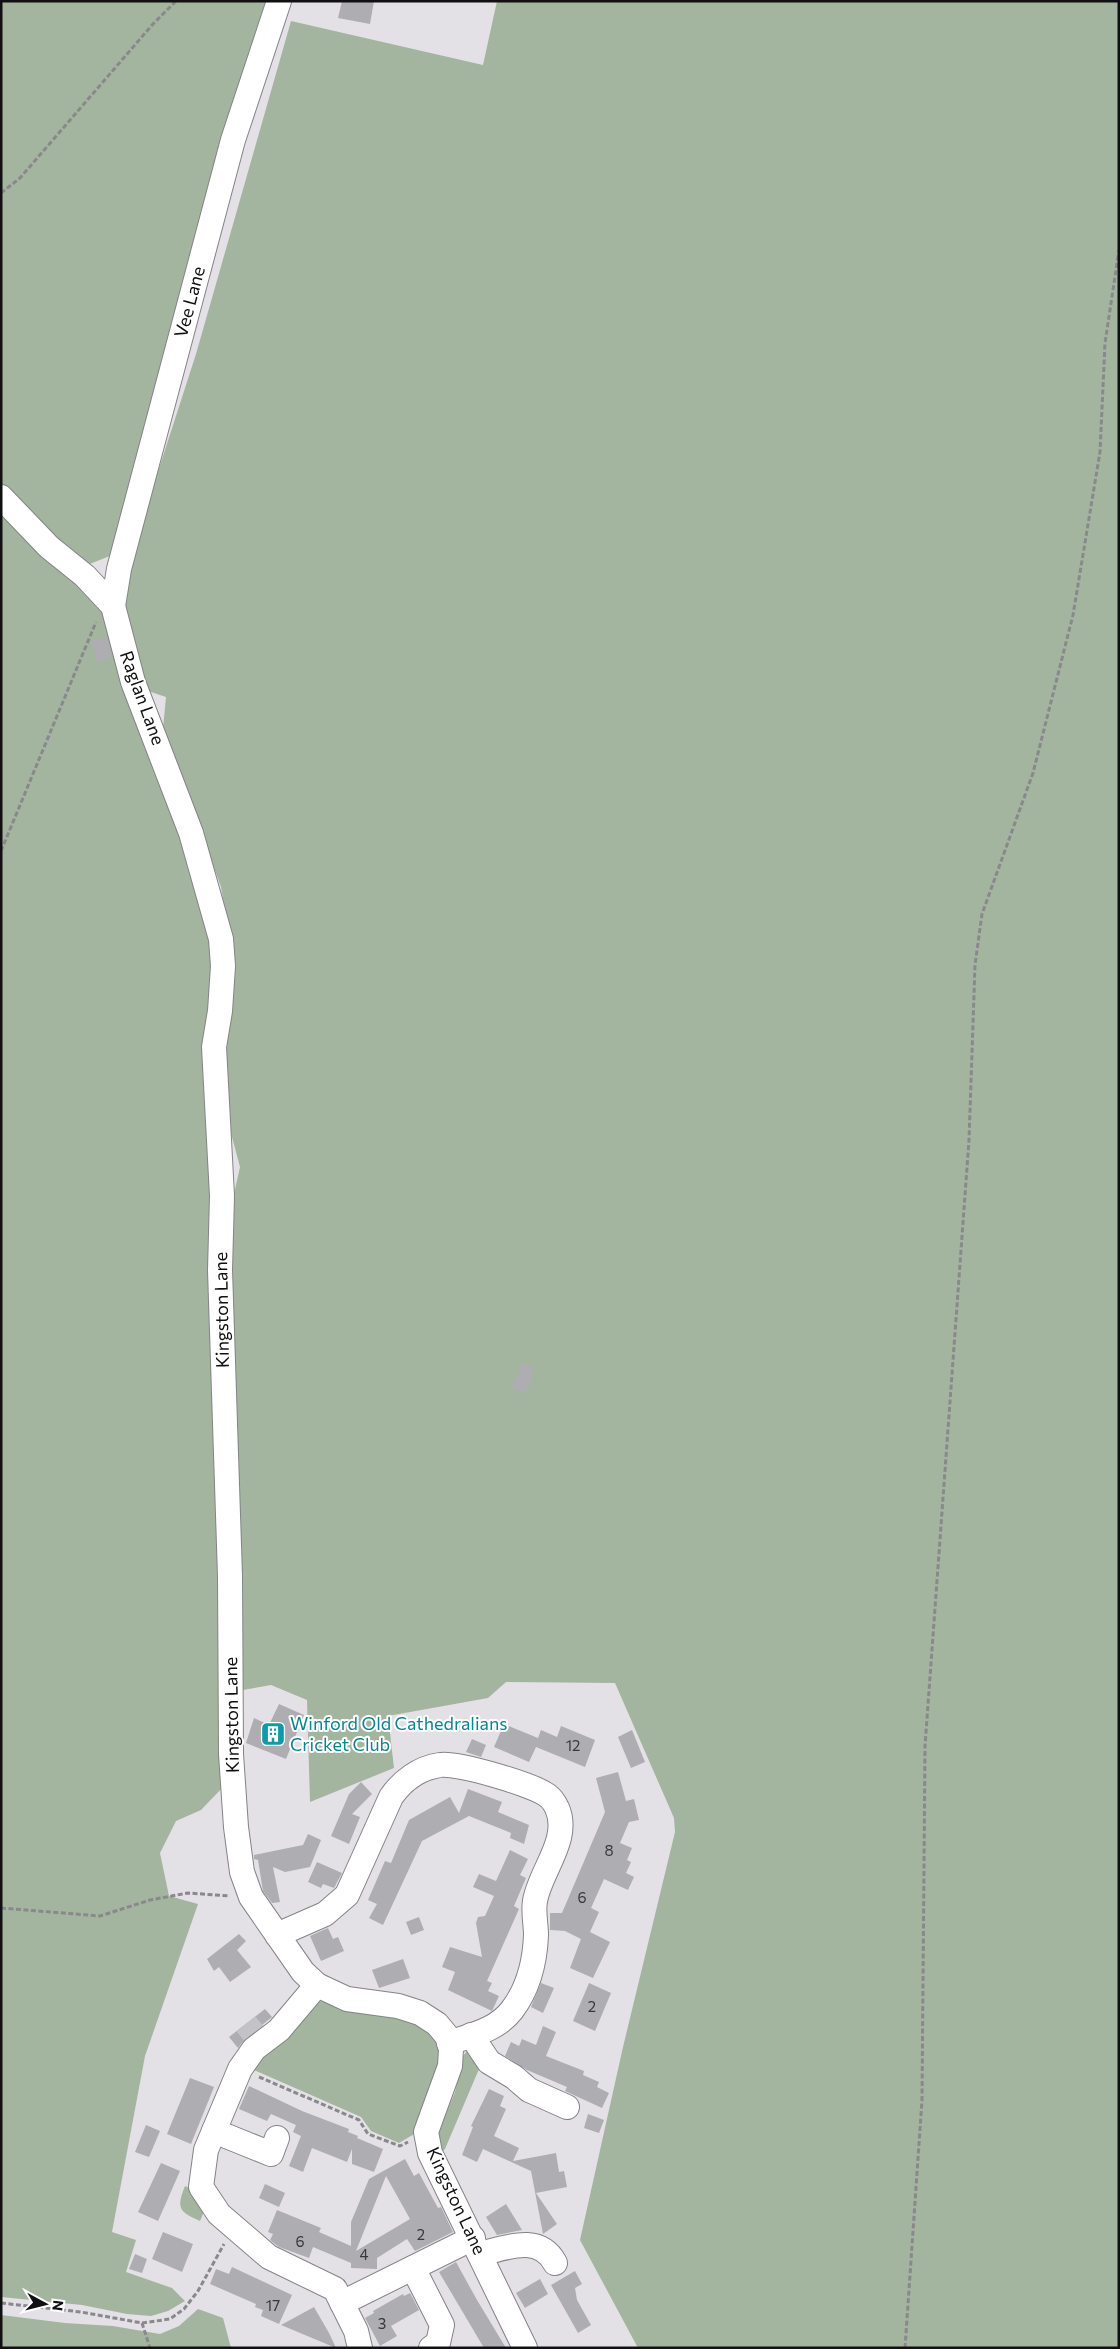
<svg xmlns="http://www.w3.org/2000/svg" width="1120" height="2349" viewBox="0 0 1120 2349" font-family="Commissioner,sans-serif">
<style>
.green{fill:#a4b59f}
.building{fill:#aeadb2;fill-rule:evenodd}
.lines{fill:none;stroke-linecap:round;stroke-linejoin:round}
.minor-tunnel{stroke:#c3c2c6;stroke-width:24;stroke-dasharray:24 12;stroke-linecap:butt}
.minor-casing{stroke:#848388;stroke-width:26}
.path{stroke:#89888c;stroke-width:3;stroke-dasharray:5 2.5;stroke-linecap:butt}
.minor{stroke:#fff;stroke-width:24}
.labels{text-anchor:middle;stroke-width:4;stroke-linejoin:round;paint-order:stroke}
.number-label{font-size:15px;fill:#38373a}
.street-label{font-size:18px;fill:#101012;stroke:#fff}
.culture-label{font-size:18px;fill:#0d838f;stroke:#fff;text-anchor:start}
</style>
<rect width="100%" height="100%" fill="#e3e1e6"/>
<g class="green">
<polygon points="1,1 269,1 110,556 87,565 58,544 1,483"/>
<polygon points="497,1 1119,1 1119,2348 638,2348 580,2240 623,2047 675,1832 674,1818 615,1683 506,1682 488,1698 388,1716 394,1768 310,1802 307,1700 271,1685 237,1691 231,1207 240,1167 228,1122 222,1062 232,954 221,887 163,728 166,697 145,690 122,600 122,583 196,354 291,21 483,65"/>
<polygon points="1,505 107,611 209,929 214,963 213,1147 224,1786 201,1810 176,1821 160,1853 169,1896 198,1904 145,2056 112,2232 136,2240 126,2272 172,2288 185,2301 168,2311 151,2316 127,2314 82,2305 1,2297"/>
<polygon points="321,2001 411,2016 436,2036 444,2054 421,2130 399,2143 371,2131 361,2117 252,2069 256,2061 314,2004"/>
<polygon points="467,2051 482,2062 445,2149 439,2154 438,2133 455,2092 463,2056"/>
<path d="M185,2186L198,2192L205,2209L200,2221C179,2212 176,2208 185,2186Z"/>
<polygon points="198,2309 223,2318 231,2348 1,2348 1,2315 65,2323 113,2326 160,2334 179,2326"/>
</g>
<g class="building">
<polygon points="342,1 374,1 370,24 338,18"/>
<polygon points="107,637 112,657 98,662 91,641"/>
<polygon points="522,1363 535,1368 525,1393 512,1388"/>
<polygon points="279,1704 304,1715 286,1759 246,1743 254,1718 269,1725"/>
<polygon points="504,1724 538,1738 541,1730 557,1737 561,1726 595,1740 585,1767 536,1747 529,1762 494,1747"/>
<polygon points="632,1730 645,1762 631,1768 618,1737"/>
<polygon points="472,1739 486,1745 481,1757 466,1752"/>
<polygon points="618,1772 626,1801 634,1799 639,1820 629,1822 620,1843 632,1848 627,1860 631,1862 626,1873 634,1877 628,1890 604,1879 591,1908 599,1912 590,1932 610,1942 593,1978 570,1968 581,1939 565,1931 550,1930 550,1913 562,1913 605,1812 596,1778"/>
<polygon points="361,1782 372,1794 352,1814 360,1817 349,1844 331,1836 349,1794"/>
<polygon points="468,1789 502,1802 498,1812 529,1825 524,1844 510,1838 511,1833 469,1816 422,1841 383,1925 369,1918 377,1904 368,1900 385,1861 391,1863 409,1820 450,1797 459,1813"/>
<polygon points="308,1834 321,1840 310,1867 285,1872 273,1867 280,1902 272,1903 263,1891 258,1860 254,1859 254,1855 303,1845"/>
<polygon points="510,1850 528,1859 520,1875 526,1878 514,1906 519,1909 487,1981 492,1983 488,1991 499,1996 492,2011 448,1990 455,1972 442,1967 450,1947 482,1957 476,1923 478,1917 485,1916 494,1896 473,1887 479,1874 496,1881"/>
<polygon points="317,1862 342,1873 334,1888 323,1884 321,1888 308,1882"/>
<polygon points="419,1917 424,1930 411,1935 406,1922"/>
<polygon points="328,1928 333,1939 338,1937 344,1951 321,1961 310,1936"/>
<polygon points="239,1934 246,1941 237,1950 251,1967 230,1982 219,1967 214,1971 207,1959"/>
<polygon points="403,1959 410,1978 379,1988 372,1970"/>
<polygon points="541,1983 554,1988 543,2013 531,2007"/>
<polygon points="589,1983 611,1993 595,2031 573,2021"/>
<polygon points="265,2009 272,2017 246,2038 238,2048 229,2037"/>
<polygon points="543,2026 556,2032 546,2056 584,2071 583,2075 599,2082 597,2087 609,2093 602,2108 565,2091 567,2087 527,2070 505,2056 511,2042 519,2046 522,2039 536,2045"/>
<polygon points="190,2078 214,2087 191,2144 167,2134"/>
<polygon points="249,2086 302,2111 349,2129 348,2132 358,2136 357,2138 383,2149 374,2172 352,2164 352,2149 347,2162 312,2148 303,2172 289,2166 301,2136 293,2132 296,2125 271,2114 267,2121 239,2109"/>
<polygon points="489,2089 504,2096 500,2106 506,2109 494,2136 519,2148 513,2161 556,2153 559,2172 564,2171 567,2187 536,2193 557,2224 543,2234 531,2171 483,2149 477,2162 462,2155 473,2127 471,2126"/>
<polygon points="588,2114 604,2120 599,2133 584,2128"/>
<polygon points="146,2125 160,2131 149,2157 135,2152"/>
<path d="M405,2159L414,2176L419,2173L438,2208L441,2207L453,2232L415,2251L407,2239L377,2258V2269L351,2268V2263L313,2247L309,2258L279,2247L270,2240L273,2234L268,2232L277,2210L321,2228L319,2232L351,2246V2222L369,2179ZM386,2176L410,2219L356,2251Z"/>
<polygon points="161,2163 180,2171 158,2221 138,2212"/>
<polygon points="265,2184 285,2193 279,2207 259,2198"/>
<polygon points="506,2204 522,2230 497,2235 486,2217"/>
<polygon points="163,2232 193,2244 182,2272 152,2259"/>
<polygon points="135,2254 147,2259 142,2273 129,2269"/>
<polygon points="456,2262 477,2300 506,2348 484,2348 455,2299 439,2272"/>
<polygon points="232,2267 292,2295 279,2324 261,2316 263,2310 255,2307 256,2304 210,2284 216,2269 229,2274"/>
<polygon points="575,2271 582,2284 575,2288 577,2300 591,2325 578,2333 551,2285"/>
<polygon points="540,2279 548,2294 525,2308 516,2293"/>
<polygon points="410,2293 419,2310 391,2326 397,2336 380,2346 365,2318 374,2313 373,2311 403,2294 404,2296"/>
<polygon points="314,2307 329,2333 336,2348 281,2325"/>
</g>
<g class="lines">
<polyline class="minor-tunnel" points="246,2024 256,2036"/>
<defs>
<g id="minor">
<polyline points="1,497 49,547 85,576 113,606 133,682 191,833 221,939 223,966 220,1011 214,1047 222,1196 220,1270 230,1576 231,1754 236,1827 242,1872 251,1897 303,1972 317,1985 347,1999 398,2006 420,2013 437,2024 447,2036 451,2049 450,2066 426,2132 430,2153 525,2348"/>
<polyline points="113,606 119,569 233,140 279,1"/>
<path d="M277,1935L325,1914L347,1895L391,1797C402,1781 419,1768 440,1765C456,1762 535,1785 548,1796C551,1798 555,1804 557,1808C571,1839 540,1871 535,1901C533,1912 536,1924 536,1935C535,1961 528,1989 512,2010C497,2030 472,2035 449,2043"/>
<polyline points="317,1985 279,2030 254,2049 240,2069 206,2150 201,2187 219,2214 269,2257 335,2289 356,2331 360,2348"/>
<polyline points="471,2035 489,2062 514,2077 529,2090 567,2107"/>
<polyline points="214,2131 271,2154 277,2138"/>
<path d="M480,2254C506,2248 539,2233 555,2263"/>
<polyline points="413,2268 442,2325 438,2343 431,2348"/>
<polyline points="342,2303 473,2238"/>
</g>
</defs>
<use href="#minor" class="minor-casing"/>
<g class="path">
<polyline points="1,193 20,178 153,24 176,1"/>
<polyline points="1,851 96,622"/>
<polyline points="1,1908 100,1916 150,1900 188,1893 230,1896"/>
<polyline points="259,2077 359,2120 368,2134 400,2146 408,2142"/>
<polyline points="1,2303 81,2312 142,2323 170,2319 184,2309 198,2291 224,2244"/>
<polyline points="142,2323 150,2348"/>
<polyline points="905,2348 922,2100 925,1746 969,1140 975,965 982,914 1033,773 1073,615 1100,452 1105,343 1119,250"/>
</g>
<use href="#minor" class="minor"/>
</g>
<defs>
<symbol id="building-square" viewBox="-11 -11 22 22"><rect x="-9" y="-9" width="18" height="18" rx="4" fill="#0f9aa8" stroke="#fff"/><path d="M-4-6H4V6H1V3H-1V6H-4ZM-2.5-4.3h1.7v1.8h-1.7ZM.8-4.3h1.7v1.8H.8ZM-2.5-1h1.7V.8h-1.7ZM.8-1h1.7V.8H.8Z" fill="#fff"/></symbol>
</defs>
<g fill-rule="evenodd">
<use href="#building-square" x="259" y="1720" width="28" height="28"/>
</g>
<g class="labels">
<g class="number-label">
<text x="573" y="1751">12</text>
<text x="609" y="1856">8</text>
<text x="582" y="1903">6</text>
<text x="592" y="2012">2</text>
<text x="421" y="2240">2</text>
<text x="300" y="2247">6</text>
<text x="364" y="2260">4</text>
<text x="273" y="2311">17</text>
<text x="382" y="2329">3</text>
</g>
<g class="street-label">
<text transform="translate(190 302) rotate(-75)" y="6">Vee Lane</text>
<text transform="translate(142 698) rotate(70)" y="6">Raglan Lane</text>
<text transform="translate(222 1310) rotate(-91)" y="6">Kingston Lane</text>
<text transform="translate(232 1715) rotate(-91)" y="6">Kingston Lane</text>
<text transform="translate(456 2201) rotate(65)" y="6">Kingston Lane</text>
</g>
<g class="culture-label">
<text x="290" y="1730">Winford Old Cathedralians<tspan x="290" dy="21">Cricket Club</tspan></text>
</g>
</g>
<rect width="1120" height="2349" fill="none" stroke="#101012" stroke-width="5"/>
<g transform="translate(45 2304) rotate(97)" stroke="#ffffff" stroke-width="4" paint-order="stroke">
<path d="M0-4L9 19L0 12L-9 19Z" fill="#101012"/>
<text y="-8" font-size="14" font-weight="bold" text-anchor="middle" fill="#101012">N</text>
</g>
</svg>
